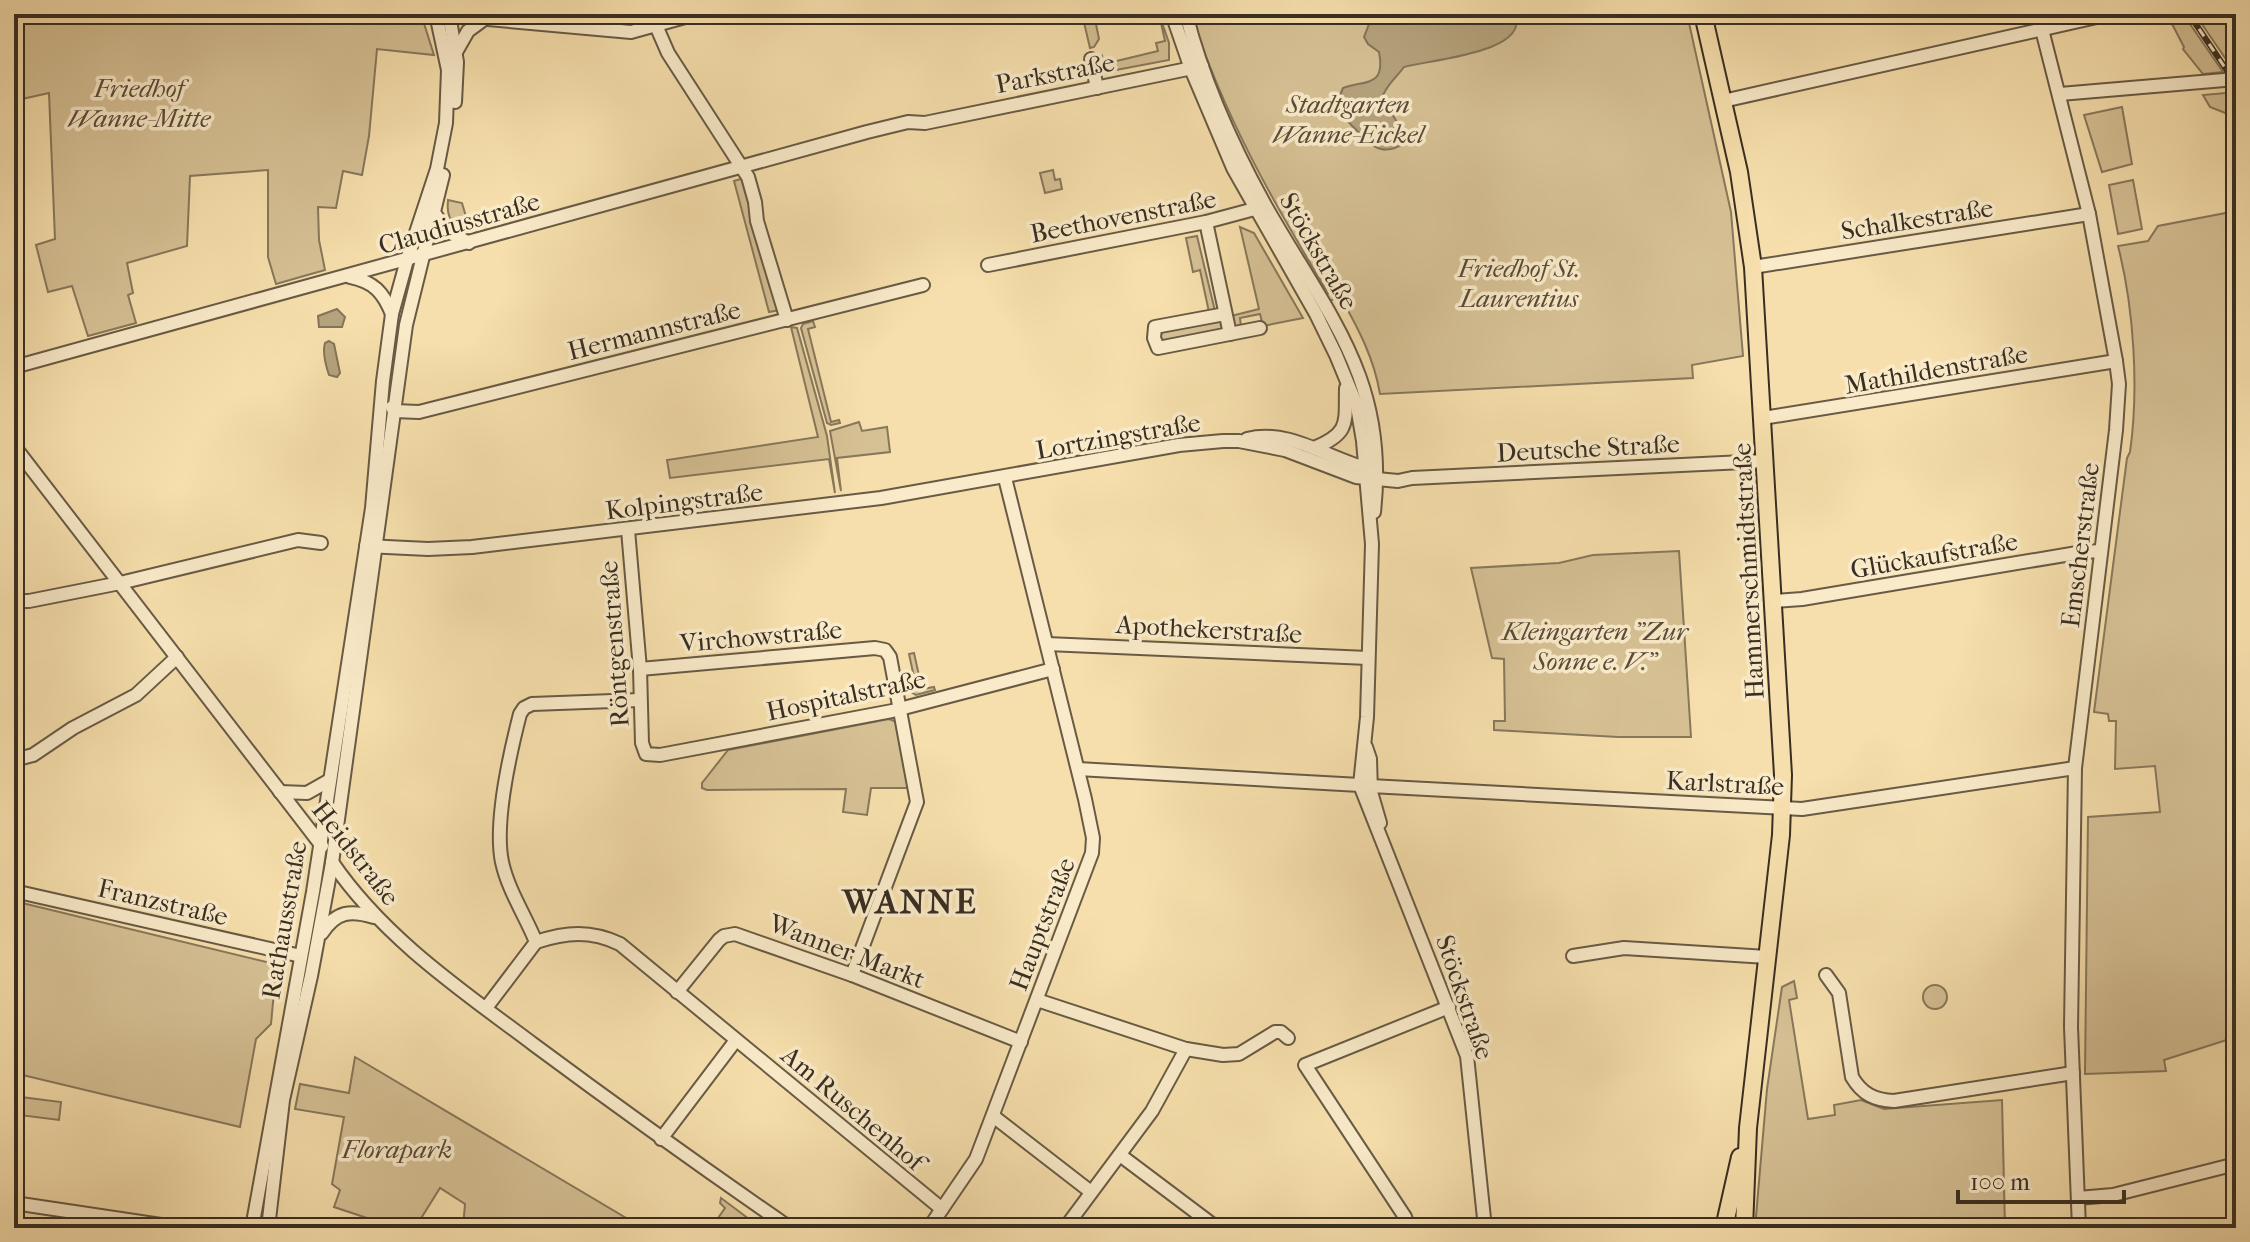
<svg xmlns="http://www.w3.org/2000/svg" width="2250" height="1242" viewBox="0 0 2250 1242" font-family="'IM FELL French Canon',serif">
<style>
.green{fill:#d6c195;stroke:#87785c;stroke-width:2}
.water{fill:#b5a37d;stroke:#837459;stroke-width:2}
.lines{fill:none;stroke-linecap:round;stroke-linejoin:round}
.minor-casing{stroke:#685a44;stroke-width:16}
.major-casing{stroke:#382e22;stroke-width:20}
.minor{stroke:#f9eac9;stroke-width:12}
.major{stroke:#f6dfac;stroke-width:16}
.rail-casing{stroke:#382e22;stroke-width:6}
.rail{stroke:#f9eac9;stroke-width:3;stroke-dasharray:9;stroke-linecap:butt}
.labels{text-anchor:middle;stroke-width:7;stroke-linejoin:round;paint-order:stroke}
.street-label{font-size:26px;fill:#382e22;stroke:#f9eac9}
.park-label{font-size:26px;font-style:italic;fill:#584b39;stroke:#f9eac9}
.district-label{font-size:34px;font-weight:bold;letter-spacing:2px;fill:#382e22;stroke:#f9eac9}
</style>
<rect width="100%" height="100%" fill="#f6dfac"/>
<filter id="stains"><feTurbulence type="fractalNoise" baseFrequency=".0025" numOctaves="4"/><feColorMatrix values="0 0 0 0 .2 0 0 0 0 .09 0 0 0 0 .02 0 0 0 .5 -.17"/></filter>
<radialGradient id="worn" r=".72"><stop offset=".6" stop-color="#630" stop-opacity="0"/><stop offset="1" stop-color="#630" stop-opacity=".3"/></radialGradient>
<g class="green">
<polygon points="14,14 421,14 434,55 377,49 369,136 362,175 343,171 336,208 318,207 319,240 325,270 276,284 268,257 268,170 190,176 187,246 127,263 133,293 128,295 136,323 88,336 72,286 48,292 36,245 55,239 49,93 22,99 14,65"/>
<polygon points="1082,14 1094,14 1099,39 1094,47 1090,48"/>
<polygon points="1159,14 1169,43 1169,60 1100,73 1097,62 1102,56 1104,64 1158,51 1156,43 1165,41"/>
<path d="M1191,14H1687L1731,212L1743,356L1692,365L1693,378L1380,394C1374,358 1358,328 1340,296L1328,302L1326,298L1328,293C1273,202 1224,116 1191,14Z"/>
<polygon points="2158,14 2183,14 2223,72 2203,74 2183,49 2184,47 2171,22 2164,22"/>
<polygon points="2195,14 2236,14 2236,70 2234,71"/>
<polygon points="2236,92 2236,122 2233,116 2210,107 2203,95"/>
<polygon points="2122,107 2132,164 2102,172 2084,115"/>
<polygon points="1053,170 1055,180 1060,179 1062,189 1045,193 1040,173"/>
<polygon points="744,178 751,203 749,207 770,287 774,290 780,310 769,312 734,181"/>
<polygon points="2133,180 2142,229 2118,234 2109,185"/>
<path d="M448,200L462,203L470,230C452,228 446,217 448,200Z"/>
<path d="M2236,211V1037L2164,1060L2166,1071L2085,1074L2088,817L2160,812L2155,766L2115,769L2116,721H2109L2108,714L2094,712L2127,458L2130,452C2139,389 2134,308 2118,246L2148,241L2158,226Z"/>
<polygon points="1240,227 1254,233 1303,318 1263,326 1260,314 1240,318 1241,327 1234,328 1231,316 1259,309"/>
<polygon points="1197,236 1215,311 1209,312 1200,270 1193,272 1186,238"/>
<polygon points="813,321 815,327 808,329 831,422 839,420 840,423 831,425 827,423 801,328 803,324"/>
<polygon points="1223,321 1223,330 1162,341 1160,337 1164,329"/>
<polygon points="791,327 797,328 827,436 835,493 829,459 670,478 667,460 818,437"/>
<polygon points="859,422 862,431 887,427 890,452 837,458 841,491 830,431"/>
<polygon points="1679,551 1691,737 1618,737 1494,730 1494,721 1505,721 1504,659 1492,658 1471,568 1559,563 1593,555"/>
<polygon points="914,653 922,689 934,687 935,690 916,695 908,690 916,686 909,654"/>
<polygon points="889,719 897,722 910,788 871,788 867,815 843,812 846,789 707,790 702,788 702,783 728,750"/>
<polygon points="14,901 275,964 276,970 271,1024 256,1039 240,1127 14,1073"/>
<polygon points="1794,981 1797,998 1789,1000 1808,1119 1835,1115 1834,1105 1861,1100 1884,1109 2002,1100 2005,1228 1755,1228 1767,1089 1782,987"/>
<circle cx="1935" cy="997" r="12"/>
<polygon points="355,1057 643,1228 463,1228 465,1204 440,1188 415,1228 397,1228 334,1207 340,1190 332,1184 344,1117 295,1109 300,1084 349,1093"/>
<polygon points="21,1097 61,1102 59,1120 19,1115"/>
<polygon points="721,1198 761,1228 711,1228 725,1208 720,1203"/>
</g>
<g class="water">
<path d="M1373,14H1515C1531,53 1428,60 1404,67C1396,78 1390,81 1383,95L1386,104L1406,137V142C1399,147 1390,151 1381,149C1374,148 1369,142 1365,138C1349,124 1332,110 1343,88C1364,80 1386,88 1379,52L1368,44L1364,37Z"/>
<polygon points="337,309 345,317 342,327 319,327 318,316"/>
<path d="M329,341L334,344L340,373L337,377L329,375C326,366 322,353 325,343Z"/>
</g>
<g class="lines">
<defs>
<g id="minor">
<polyline points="449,14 457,62 455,102"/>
<polyline points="651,14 668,53 748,177 755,202 757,221 787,320"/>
<polyline points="1172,14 1191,69 1233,168 1316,314 1336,355 1357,406 1363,441 1372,544 1367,717 1360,785 1467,1056 1485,1228"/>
<path d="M1186,14C1203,81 1232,145 1265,205C1326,313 1389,378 1374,512"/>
<polyline points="2038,14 2089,214 2116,361 2119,384 2116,430 2075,768 2071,1027 2079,1228"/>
<polyline points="443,15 631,32 696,14"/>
<polyline points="456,52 468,31 487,17"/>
<polyline points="1091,59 1097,88"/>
<polyline points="2060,94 2236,79"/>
<polyline points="1723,101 2110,14"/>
<polyline points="435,214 447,231 469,243"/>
<polyline points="1206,222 1230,334"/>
<polyline points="988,265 1206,222 1262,207"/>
<polyline points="1753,267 2089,214"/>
<path d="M350,277C374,282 383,292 392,314"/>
<polyline points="1225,314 1155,327 1154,338 1158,348 1260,328"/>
<polyline points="14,367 867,132 908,122 925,123 1202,66"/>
<polyline points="392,407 394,411 419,412 923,285"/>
<polyline points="1763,418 2116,361"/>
<path d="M1247,439C1291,428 1329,460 1370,469"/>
<polyline points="14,446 322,846"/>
<path d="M1314,448C1351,433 1345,422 1346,388"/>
<polyline points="628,530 640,669 642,743 646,754 660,755 892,711 1053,669"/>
<polyline points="366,546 428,549 472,547 881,498 1179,445 1223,441 1239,441 1285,450 1356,477 1398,481 1412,478 1765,461"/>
<polyline points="14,601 29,601 120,583 298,540 321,543"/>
<polyline points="1774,601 1802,599 2083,552 2101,551"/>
<polyline points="1047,644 1368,658"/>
<polyline points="640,669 875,648 885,650 890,657 917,802 852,975"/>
<polyline points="1366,747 1370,759 1371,792 1380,823"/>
<polyline points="14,760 33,755 73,728 136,695 177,657"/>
<polyline points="1078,769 1360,785"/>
<polyline points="1370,786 1802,809 2075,768"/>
<polyline points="280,792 307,793 330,780"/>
<path d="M332,862C383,937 461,990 533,1044C618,1107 703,1168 790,1228"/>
<polyline points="14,891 301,956"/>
<path d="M322,933C336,911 351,910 374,917"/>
<path d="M536,942C566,932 591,930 620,944L942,1209"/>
<path d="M536,942C525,915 508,890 502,862C494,823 510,753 520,714L524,708L532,704L640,700"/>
<polyline points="1573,956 1624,948 1767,957"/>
<path d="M1826,975L1839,993L1852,1077C1862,1094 1874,1100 1894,1101L2073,1073"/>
<polyline points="677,992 719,940 724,936 735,934 852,975 1021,1042"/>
<polyline points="1037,1000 1186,1049 1223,1055 1239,1054 1275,1032 1281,1032 1288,1038"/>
<polyline points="486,1008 536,942"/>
<polyline points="993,1116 1091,1192"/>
<polyline points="661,1139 736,1040"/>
<polyline points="1120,1155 1217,1228"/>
<polyline points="2078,1198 2113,1195 2236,1164"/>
<polyline points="14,1203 181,1228"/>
<polyline points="252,1228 313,892 372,508 383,381 392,314 407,260 437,169 446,123 448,70 436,14"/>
<polyline points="268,1228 283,1100 311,976 332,863 406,325 443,175"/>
<polyline points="929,1228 976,1159 1092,853 1093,838 1085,799 1005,478"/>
<polyline points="1065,1228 1152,1111 1186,1049"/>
<polyline points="1409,1228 1405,1217 1305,1065 1449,1007"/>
</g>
<g id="major">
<polyline points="1703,14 1739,172 1753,267 1783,775 1781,835 1748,1128 1744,1228"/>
<polyline points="1724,1228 1740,1157"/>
</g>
</defs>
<use href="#minor" class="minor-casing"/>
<use href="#major" class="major-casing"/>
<use href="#minor" class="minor"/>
<use href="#major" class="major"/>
<defs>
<polyline id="rail" points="2189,14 2236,84"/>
</defs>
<use href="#rail" class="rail-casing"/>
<use href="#rail" class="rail"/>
</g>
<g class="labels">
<g class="street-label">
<text transform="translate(1055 73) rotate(-11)" y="9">Parkstraße</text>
<text transform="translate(1123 216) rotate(-11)" y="9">Beethovenstraße</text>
<text transform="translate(1917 219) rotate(-9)" y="9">Schalkestraße</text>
<text transform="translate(459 223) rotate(-16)" y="9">Claudiusstraße</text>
<text transform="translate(1319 251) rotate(60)" y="9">Stöckstraße</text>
<text transform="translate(654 330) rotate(-14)" y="9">Hermannstraße</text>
<text transform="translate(1936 369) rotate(-10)" y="9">Mathildenstraße</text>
<text transform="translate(1118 436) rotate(-10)" y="9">Lortzingstraße</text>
<text transform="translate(1588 448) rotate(-3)" y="9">Deutsche Straße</text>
<text transform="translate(684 501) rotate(-7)" y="9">Kolpingstraße</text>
<text transform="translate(2080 545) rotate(-83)" y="9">Emscherstraße</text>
<text transform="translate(1934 555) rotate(-10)" y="9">Glückaufstraße</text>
<text transform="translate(1748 571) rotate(-93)" y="9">Hammerschmidtstraße</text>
<text transform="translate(1209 629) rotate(3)" y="9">Apothekerstraße</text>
<text transform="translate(761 636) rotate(-5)" y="9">Virchowstraße</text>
<text transform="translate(614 644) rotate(-94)" y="9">Röntgenstraße</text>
<text transform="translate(846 695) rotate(-12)" y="9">Hospitalstraße</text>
<text transform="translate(1725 783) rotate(3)" y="9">Karlstraße</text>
<text transform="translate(356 853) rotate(52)" y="9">Heidstraße</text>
<text transform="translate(163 902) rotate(13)" y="9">Franzstraße</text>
<text transform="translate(284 920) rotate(-80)" y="9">Rathausstraße</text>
<text transform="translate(1042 924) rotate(-69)" y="9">Hauptstraße</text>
<text transform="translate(847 951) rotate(21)" y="9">Wanner Markt</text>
<text transform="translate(1465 997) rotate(71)" y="9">Stöckstraße</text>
<text transform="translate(853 1108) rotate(40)" y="9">Am Ruschenhof</text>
</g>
<g class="park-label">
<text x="139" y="97">Friedhof<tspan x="139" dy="30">Wanne-Mitte</tspan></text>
<text x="1348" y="113">Stadtgarten<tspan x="1348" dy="30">Wanne-Eickel</tspan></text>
<text x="1519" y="277">Friedhof St.<tspan x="1519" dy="30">Laurentius</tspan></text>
<text x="1595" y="640">Kleingarten "Zur<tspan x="1595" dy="30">Sonne e. V."</tspan></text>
<text x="397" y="1158">Florapark</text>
</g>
<g class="district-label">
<text x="910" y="913">WANNE</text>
</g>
</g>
<rect width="2250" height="1242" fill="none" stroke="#f6dfac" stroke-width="48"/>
<rect x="16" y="16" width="2218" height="1210" fill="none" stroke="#382e22" stroke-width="4"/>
<rect x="24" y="24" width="2202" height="1194" fill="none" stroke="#382e22" stroke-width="2"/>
<path d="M1958 1190v12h166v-12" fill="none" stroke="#382e22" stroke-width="4"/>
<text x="1970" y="1190" font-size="24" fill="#382e22" stroke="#f9eac9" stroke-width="6" paint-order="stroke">100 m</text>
<rect width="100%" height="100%" filter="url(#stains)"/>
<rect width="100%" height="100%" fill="url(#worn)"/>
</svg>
